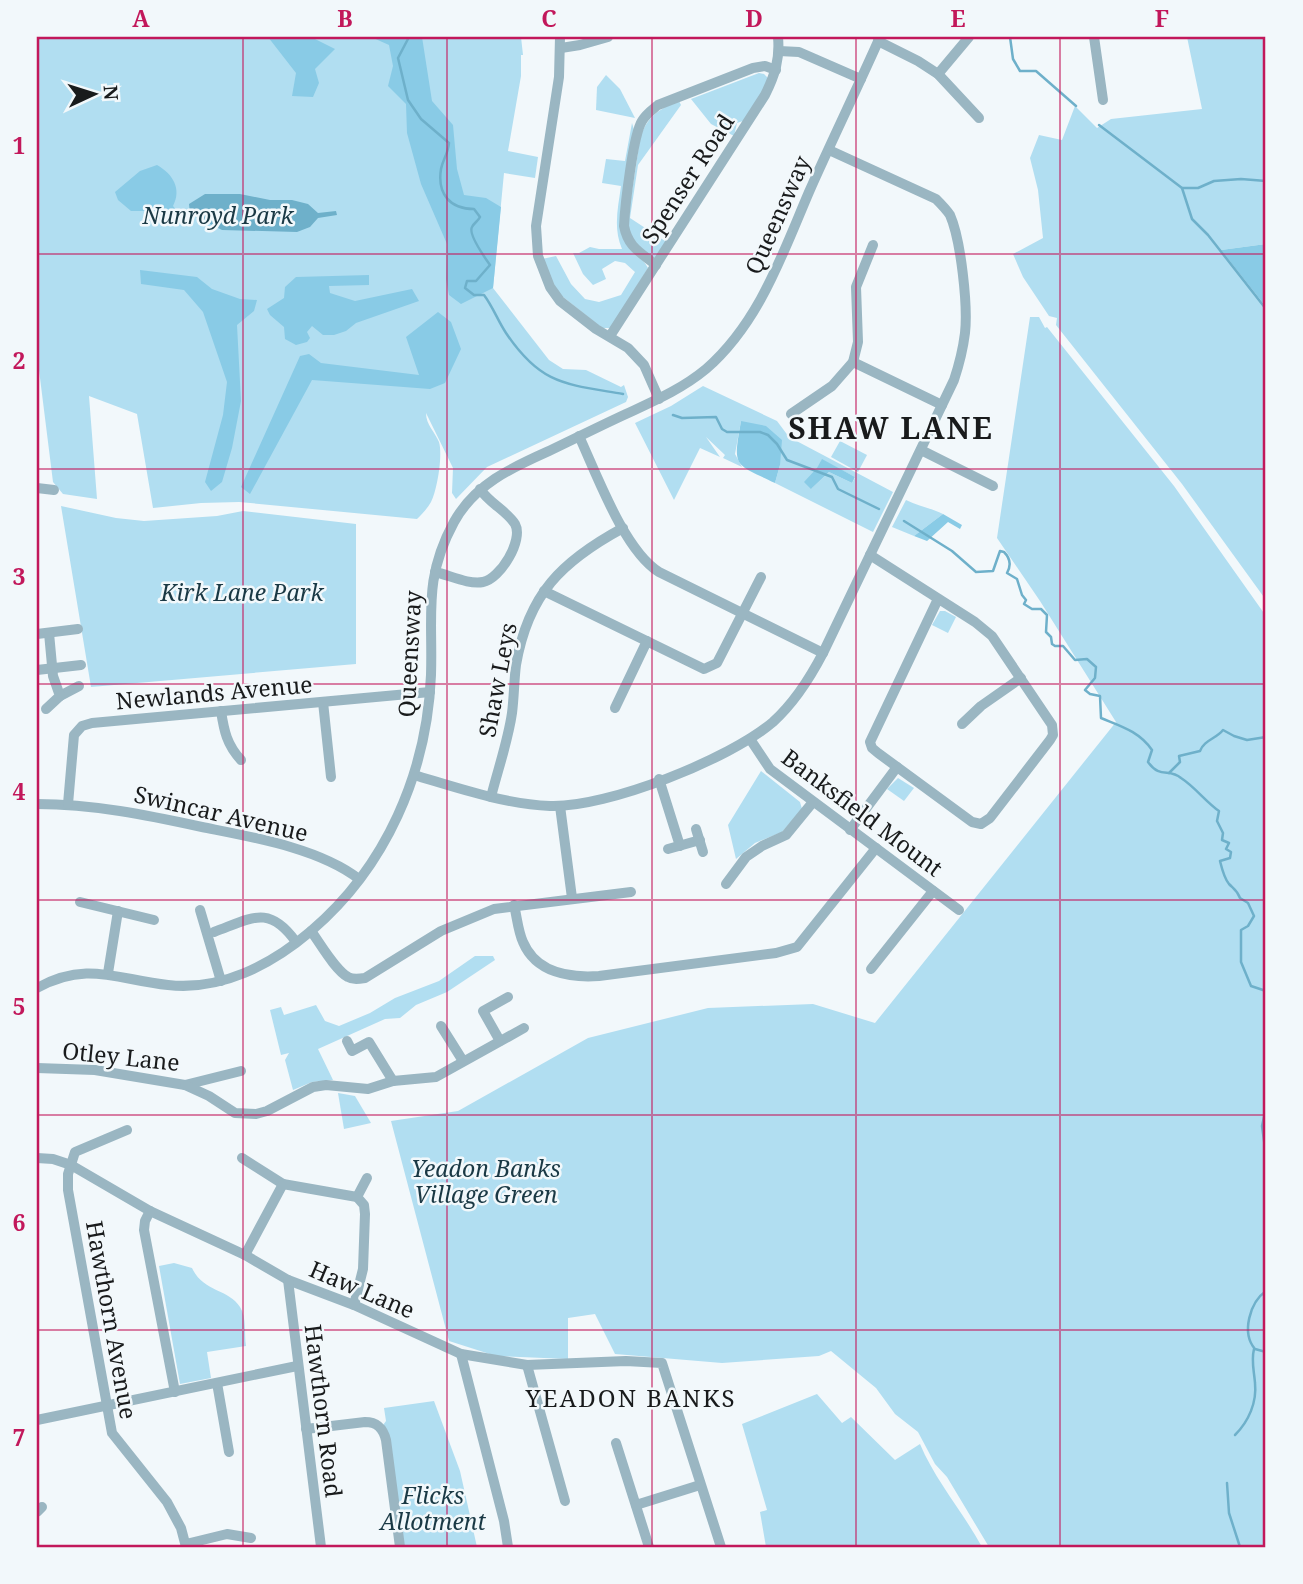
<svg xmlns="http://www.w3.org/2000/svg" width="1303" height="1584" viewBox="0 0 1303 1584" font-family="'Noto Serif',serif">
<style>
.green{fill:#b1def1;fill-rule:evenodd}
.forest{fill:#89cbe6}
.water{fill:#6eb0ca}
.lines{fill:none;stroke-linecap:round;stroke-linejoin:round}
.stream{stroke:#6eb0ca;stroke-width:2.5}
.minor{stroke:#9ab6c2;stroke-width:10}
.grid{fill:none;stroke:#c2185b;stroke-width:2;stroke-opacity:0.55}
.labels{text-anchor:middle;stroke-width:5;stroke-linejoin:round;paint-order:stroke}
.street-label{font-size:23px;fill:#191b1c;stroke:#f2f8fb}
.park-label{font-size:23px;font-style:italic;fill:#1a3945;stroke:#f2f8fb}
.neighbourhood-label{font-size:24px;letter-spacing:2px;fill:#191b1c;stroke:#f2f8fb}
.district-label{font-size:30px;font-weight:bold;letter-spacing:2px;fill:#191b1c;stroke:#f2f8fb}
.neatline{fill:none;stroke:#c2185b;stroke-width:2.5}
.grid-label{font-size:23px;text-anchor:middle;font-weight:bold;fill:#c2185b}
</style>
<rect width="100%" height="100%" fill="#f2f8fb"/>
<g class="green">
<path d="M37,37H521L523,55H521V76L508,151L538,157L535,178L504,173L493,288L549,360L563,369L586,370L621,387L624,385L628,397L626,402L487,467L456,499L452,493L453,468L426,413C426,425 435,432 439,442C443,455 437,491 431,502C427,509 422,514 417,519L239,502L201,503L153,508L137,414L89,396L97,499L63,494L53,482L37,354Z"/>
<polygon points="1187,37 1266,37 1266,244 1221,250 1266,307 1266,600 1182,484 1056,325 1057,318 1049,316 1023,277 1013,254 1043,238 1038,190 1030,158 1039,135 1062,140 1075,106 1097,128 1111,119 1202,109"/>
<polygon points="759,73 764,74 769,79 767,85 743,121 737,123 734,136 711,124 691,99"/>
<polygon points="606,75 620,89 635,118 596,110 597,87"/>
<path d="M679,101L681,105L638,165L630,218L665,241L666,244L656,257L650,258L629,235L628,217L640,139C646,118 658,109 679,101Z"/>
<path d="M632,123L635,133L623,238C629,251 642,256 648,268L611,328H602L558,293L542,259L556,256L571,284L585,299L599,302L621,295L635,272L625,263L615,261L602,269L606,279L593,285L583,274L573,253H579L590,247L599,249H622C613,228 618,208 621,186L602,183L606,159L625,161Z"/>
<polygon points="1030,317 1039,317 1045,328 1047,327 1174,486 1266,616 1266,1547 989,1547 947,1477 935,1464 918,1432 895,1414 876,1388 831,1351 819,1356 722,1363 615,1354 595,1314 568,1318 568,1359 496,1356 449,1341 391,1121 458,1111 588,1038 708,1008 813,1004 875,1023 1116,722 1040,601 997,538"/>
<path d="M703,386L777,421L789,437L893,492L873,532L775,483L780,465L741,421L735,454L742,467L723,458L725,455L706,437L720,457L700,448L674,500L635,423L671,406ZM822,460L855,477V478L852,483L829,472L811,489Z"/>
<polygon points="840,441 867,455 858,472 831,457"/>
<path d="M906,500C918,506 931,508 943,514L914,536L892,527Z"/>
<polygon points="61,506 116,518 144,521 217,516 243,511 356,524 356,664 91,687"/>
<polygon points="940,611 945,611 956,617 948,633 932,625"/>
<polygon points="761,771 800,802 802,809 782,832 755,843 736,859 728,825"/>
<polygon points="898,778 914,788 904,801 887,789"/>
<polygon points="475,956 493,956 495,960 447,992 416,1005 400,1018 385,1019 318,1049 333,1080 312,1082 293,1090 285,1060 289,1053 281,1055 270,1010 281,1007 284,1015 316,1005 325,1021 339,1026 370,1013 395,998 439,981"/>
<polygon points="338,1093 355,1096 371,1123 344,1129"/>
<path d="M174,1263L192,1268C203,1292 229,1289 240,1307C247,1318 244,1334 246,1346L207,1352L211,1378L180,1384L159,1266Z"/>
<path d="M817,1394L842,1423L851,1417L895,1460L920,1444C935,1480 963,1512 982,1547H766L760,1512L767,1510L742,1424Z"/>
<polygon points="434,1401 460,1471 477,1547 404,1547 381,1428 386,1421 384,1408"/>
</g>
<g class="forest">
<polygon points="268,37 311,37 335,49 315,69 319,83 313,97 292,96 296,73"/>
<polygon points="371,37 422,37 432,101 453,125 457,169 464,195 486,198 501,207 493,288 461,304 449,295 446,279 447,244 421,184 407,133 406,104 388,86 393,66 389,45"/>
<path d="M157,165C173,174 182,189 173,206L181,216L176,224L159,221L151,211H131L118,200L115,192L140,171Z"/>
<polygon points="1266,244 1266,307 1221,250"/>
<polygon points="140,270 197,277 212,289 240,299 257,300 254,311 237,325 241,401 232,448 222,482 211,491 205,482 223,415 227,382 203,312 184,290 141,284"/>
<polygon points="369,275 369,285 329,286 330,293 355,301 412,289 419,301 356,323 346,331 334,335 323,335 312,326 307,332 310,338 307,342 296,345 285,339 284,327 270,315 267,309 284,298 285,287 296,277"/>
<polygon points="438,312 451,322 461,349 445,383 430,389 312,380 250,494 241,487 300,356 309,354 321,363 419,375 406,337"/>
<path d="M741,421L766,426L782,440L780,465L775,483C733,463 733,468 741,421Z"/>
<polygon points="822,459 855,477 852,483 829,472 811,489 804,482 817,468"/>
<polygon points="943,514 962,525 960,529 948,522 927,541 914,536"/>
</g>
<polygon class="water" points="205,194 240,194 270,200 292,200 308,204 318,213 336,211 337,215 318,218 310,227 297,232 222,230 190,214 189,204"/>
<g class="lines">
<g class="stream">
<path d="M409,37L398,58L408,100L421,119L449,143C448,154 443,159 441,169C437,194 450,209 474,209L480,217C478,221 474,223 472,227C468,234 485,258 490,265L476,281H467L465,288L474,295H484C493,307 498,321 506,333C541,385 565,384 623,394"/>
<polyline points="1010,37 1013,59 1020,71 1036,71 1076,106"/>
<polyline points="1099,125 1182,188 1198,188 1214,181 1241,179 1266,181"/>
<polyline points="1182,188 1192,219 1208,235 1266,309"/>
<polyline points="673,415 682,418 716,417 722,429 727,432 760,432 768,435 777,444 787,460 832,477 838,489 879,509"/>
<path d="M904,521L952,551L976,572L993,571L1000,551L1004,552C1011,559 1011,566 1007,573L1017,579L1022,595L1026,600L1024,604L1032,609H1041L1047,615L1046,632L1051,637L1052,644L1055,646H1063L1075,660L1087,659L1096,667L1095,678L1085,690L1090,694L1100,696L1101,718C1120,726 1139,731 1152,750L1148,762C1160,779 1169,768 1181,778C1195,787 1206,802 1219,811L1217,821L1223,833L1222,840L1229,843L1226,849L1231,852L1230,858L1220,861C1222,869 1224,878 1229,884C1234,889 1237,890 1240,898L1248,903L1254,916L1248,926L1241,930V962L1251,986L1266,991"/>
<path d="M1169,773L1180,762L1179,756L1200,751C1204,740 1216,739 1223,730L1234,736L1247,740L1266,737"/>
<polyline points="1266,1108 1262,1126 1266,1155"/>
<path d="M1266,1291C1250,1302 1241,1333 1255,1349L1266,1352"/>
<path d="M1235,1435C1249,1421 1257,1402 1255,1383C1254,1370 1251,1361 1254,1349"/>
<polyline points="1227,1483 1229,1513 1240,1547"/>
</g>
<g class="minor">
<polyline points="560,37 559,77 536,226 538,256 550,287 560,301 596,329 628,348 644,365 659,399"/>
<polyline points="1094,37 1103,100"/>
<polyline points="878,41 918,61 938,74 979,118"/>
<polyline points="561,48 580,45 608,37"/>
<polyline points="779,51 799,52 861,79"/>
<polyline points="938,74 969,37"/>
<path d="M656,265C640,252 628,247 624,226C625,206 633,135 642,121C646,114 652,110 658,105L753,68L765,66L776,70"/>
<path d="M610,336L765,95C775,75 780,59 778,37"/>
<polyline points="853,362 942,405"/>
<polyline points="791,414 832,386 853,362 858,342 856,287 873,245"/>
<path d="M579,436C597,475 624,550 659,572L823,653"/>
<polyline points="921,450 993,486"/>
<polyline points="37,488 54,490"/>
<polyline points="870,555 975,622 992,636 1052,725 1053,735 1050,740 990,818 981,824 972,822 878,753 872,748 870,742 938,599"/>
<path d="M435,572C449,575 469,585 483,582C500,579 524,540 515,524C507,511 489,503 480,489"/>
<polyline points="544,591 704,669 717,663 761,577"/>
<polyline points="37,634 78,629"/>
<polyline points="37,670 81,665"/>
<polyline points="60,696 79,686"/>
<polyline points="323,702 331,777"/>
<polyline points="615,708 647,641"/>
<polyline points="46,709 60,696 53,676 49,633"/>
<path d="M221,711C224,731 227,745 241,760"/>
<polyline points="962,724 981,706 1021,678"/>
<polyline points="750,739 770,769 959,910"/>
<path d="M414,775C458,788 504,804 550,806C607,808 730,759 773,722C795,702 810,678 823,653L954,380C959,365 963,349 965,333C968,306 961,240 950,215C946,209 941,204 936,199L829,150"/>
<polyline points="659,779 680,846"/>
<path d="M491,797C498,769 508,741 512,713C514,698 514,681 516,665C528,594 562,561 623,528"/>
<path d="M37,804C93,804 147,815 202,827C252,837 319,848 359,879"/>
<polyline points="68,804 74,735 82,726 92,723 430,692"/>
<polyline points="560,806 572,898"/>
<polyline points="696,829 703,852"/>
<polyline points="850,830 897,767"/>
<polyline points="668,849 700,840"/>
<polyline points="726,884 746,857 762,846 786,835 813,802"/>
<polyline points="80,902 154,920"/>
<path d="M514,905C517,917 518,931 523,942C536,973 570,978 599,976L776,953L797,947L876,848"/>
<polyline points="200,910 221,981"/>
<path d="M311,931C320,943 335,970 348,977C353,980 359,979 365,978L441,931L494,909L631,892"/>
<path d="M214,932C252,918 269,904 296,942"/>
<polyline points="871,969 933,891"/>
<polyline points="108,973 118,911"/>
<path d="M37,988C87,960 118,980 168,985C221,991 271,965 311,931C386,867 427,773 431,675C433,615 423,579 454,522C475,484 511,468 549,451C574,439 600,426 626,414C654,401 682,389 706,369C759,323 782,255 809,192C832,140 857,89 880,37"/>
<polyline points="441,1026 463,1061"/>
<polyline points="347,1041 352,1051 369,1042 393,1081"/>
<polyline points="500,1041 483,1011 508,997"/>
<polyline points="37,1068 95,1070 185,1085 241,1071"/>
<polyline points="185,1085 209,1096 235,1113 256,1114 267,1111 313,1087 326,1085 368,1089 393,1081 436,1077 524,1028"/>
<polyline points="127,1130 75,1152 68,1174 68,1190 112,1433 167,1502 181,1528 186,1547"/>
<polyline points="37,1158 53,1159 71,1165 150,1211 245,1255 288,1280 354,1305 461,1354 527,1365 626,1361 662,1363 721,1547"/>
<polyline points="242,1158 283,1184"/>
<polyline points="357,1197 367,1178"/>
<polyline points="150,1211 145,1221 144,1230 175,1392"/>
<polyline points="245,1255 283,1184 357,1197 364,1205 365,1214 363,1269 354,1305"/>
<polyline points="288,1280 321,1547"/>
<polyline points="461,1354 504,1521 508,1547"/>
<polyline points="527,1365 565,1501"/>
<polyline points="217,1383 229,1452"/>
<polyline points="37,1420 297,1366"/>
<path d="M306,1429L365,1422C377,1422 383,1428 386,1440L400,1547"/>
<polyline points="616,1443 649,1547"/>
<polyline points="636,1505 700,1485"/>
<polyline points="37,1512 42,1507"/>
<polyline points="186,1544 227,1534 251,1538"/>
</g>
</g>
<path class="grid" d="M243,37V1547M447,37V1547M652,37V1547M856,37V1547M1060,37V1547M37,254H1266M37,469H1266M37,684H1266M37,900H1266M37,1115H1266M37,1330H1266"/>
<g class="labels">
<g class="street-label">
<text transform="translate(688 179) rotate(-57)" y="8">Spenser Road</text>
<text transform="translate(778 215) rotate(-66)" y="8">Queensway</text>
<text transform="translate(410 654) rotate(-87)" y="8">Queensway</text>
<text transform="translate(498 680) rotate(-79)" y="8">Shaw Leys</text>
<text transform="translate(214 693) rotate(-5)" y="8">Newlands Avenue</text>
<text transform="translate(862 813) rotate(37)" y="8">Banksfield Mount</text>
<text transform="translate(221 814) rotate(13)" y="8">Swincar Avenue</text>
<text transform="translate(121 1057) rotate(6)" y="8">Otley Lane</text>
<text transform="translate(362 1290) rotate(23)" y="8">Haw Lane</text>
<text transform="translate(111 1320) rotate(80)" y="8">Hawthorn Avenue</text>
<text transform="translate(323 1411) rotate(83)" y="8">Hawthorn Road</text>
</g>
<g class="park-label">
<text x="218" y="224">Nunroyd Park</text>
<text x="242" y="601">Kirk Lane Park</text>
<text x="486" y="1177">Yeadon Banks<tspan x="486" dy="26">Village Green</tspan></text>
<text x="433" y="1504">Flicks<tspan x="433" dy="26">Allotment</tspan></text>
</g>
<g class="neighbourhood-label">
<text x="631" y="1407">YEADON BANKS</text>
</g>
<g class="district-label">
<text x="891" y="439">SHAW LANE</text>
</g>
</g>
<rect width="1303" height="1584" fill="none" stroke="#f2f8fb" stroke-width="77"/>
<g transform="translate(94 94) rotate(86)" stroke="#f2f8fb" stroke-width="5" paint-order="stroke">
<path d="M0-5L12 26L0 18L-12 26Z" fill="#191b1c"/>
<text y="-10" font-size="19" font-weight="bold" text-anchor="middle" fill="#191b1c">N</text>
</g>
<rect x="38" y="38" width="1226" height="1508" class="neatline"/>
<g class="grid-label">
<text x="141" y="27">A</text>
<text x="345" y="27">B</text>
<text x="549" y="27">C</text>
<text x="754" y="27">D</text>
<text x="958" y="27">E</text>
<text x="1162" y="27">F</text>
<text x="19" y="154">1</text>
<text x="19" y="369">2</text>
<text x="19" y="585">3</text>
<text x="19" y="800">4</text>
<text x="19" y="1015">5</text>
<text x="19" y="1231">6</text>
<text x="19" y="1446">7</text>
</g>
</svg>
